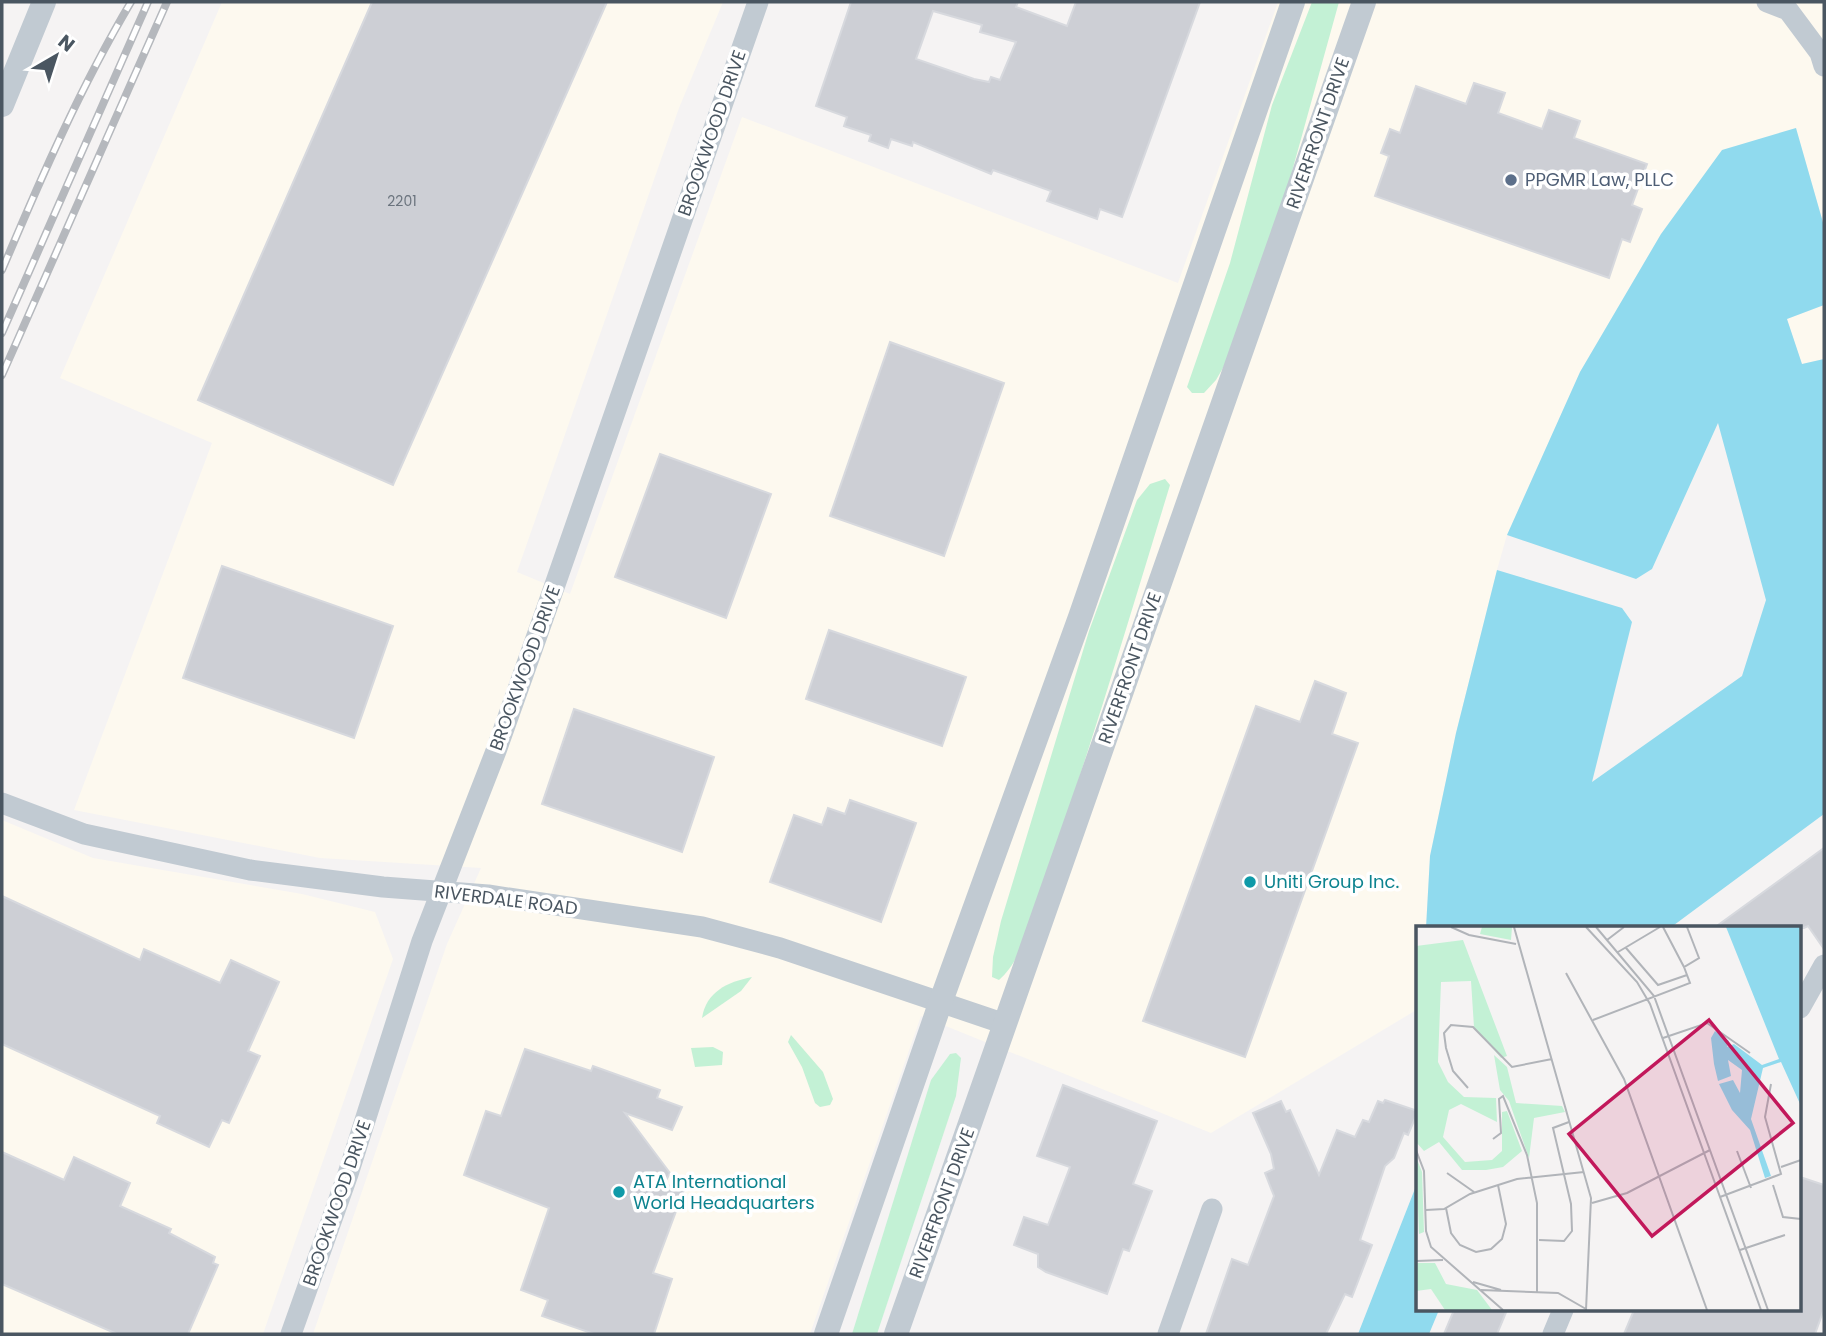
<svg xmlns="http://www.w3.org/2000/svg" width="1826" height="1336" viewBox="0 0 1826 1336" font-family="Poppins,sans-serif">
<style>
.commercial{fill:#fdf9ef}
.green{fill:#c3f1d5}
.water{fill:#90daee}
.building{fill:#cdcfd5;stroke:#d7d9de;stroke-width:2;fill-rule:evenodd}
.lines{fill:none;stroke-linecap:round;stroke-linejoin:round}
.minor{stroke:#c1cad2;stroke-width:21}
.tertiary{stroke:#c1cad2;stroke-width:24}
.rail-casing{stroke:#b5b8bd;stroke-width:8}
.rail{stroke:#fff;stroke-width:5;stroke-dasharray:16;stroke-linecap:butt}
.service-dot{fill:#5c6f8a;stroke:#fff;stroke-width:2.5}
.culture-dot{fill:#0f9aa8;stroke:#fff;stroke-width:2.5}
.labels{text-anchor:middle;stroke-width:7;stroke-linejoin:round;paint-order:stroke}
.number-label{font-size:14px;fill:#6b747e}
.street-label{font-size:18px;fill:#4a5661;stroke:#fff}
.service-label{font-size:18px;fill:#4e5e75;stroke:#fff;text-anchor:start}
.culture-label{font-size:18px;fill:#0d838f;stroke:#fff;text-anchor:start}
.inset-road{fill:none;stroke:#b1b4b9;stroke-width:2}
.view{fill:#c2185b;fill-opacity:0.15;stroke:#c2185b;stroke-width:3.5}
.inset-edge{fill:none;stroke:#4a5661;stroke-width:3.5}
</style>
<rect width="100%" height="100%" fill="#f5f3f3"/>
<g class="commercial">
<polygon points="222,2 723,2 679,108 517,572 570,594 742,117 1178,283 1278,2 1824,2 1824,226 1796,129 1661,234 1580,372 1507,535 1497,570 1456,733 1430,856 1426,928 1418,928 1418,1009 1211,1133 921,1016 810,1334 313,1334 447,944 481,868 320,858 74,810 212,443 60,378"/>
<polygon points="1824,305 1824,359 1802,364 1787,319"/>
<polygon points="2,820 93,858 302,894 375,912 393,959 263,1334 2,1334"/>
</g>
<g class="green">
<polygon points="1312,2 1339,2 1286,193 1227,361 1216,380 1204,393 1192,393 1187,387 1230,263 1272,105"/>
<path d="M1165,479L1170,485C1132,610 1094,736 1052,860C1041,894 1026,957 999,980L992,977L993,957L1001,921L1089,631L1137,500L1150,484Z"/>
<path d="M752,977L741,991L702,1018C706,992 727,982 752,977Z"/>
<polygon points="791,1035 823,1072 833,1099 830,1105 820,1107 815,1103 802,1067 788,1042"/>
<polygon points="713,1047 723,1052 722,1065 695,1067 691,1048"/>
<polygon points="956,1053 961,1058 956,1096 877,1334 852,1334 931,1080 950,1054"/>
</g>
<g class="water">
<polygon points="1796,128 1824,226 1824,305 1787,319 1802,364 1824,359 1824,814 1670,928 1426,928 1430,856 1456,733 1497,570 1622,608 1632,622 1592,782 1742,676 1766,600 1718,423 1652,569 1636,579 1507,535 1580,372 1661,234 1722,150"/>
<polygon points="1418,1181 1418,1310 1439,1310 1429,1334 1358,1334"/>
</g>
<g class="building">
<polygon points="372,2 607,2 393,485 198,400"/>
<path d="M851,2H1018L1016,7L1067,26L1076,2H1200L1122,217L1100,209L1097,219L1047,201L1051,191L993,170L991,174L913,142L912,146L891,139L888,148L869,141L871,135L844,126L847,117L816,106ZM933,11L982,25L980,32L1016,42L1000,80L991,77L989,82L974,79L916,59Z"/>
<polygon points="1474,83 1505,93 1498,113 1542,129 1549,110 1580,121 1574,138 1647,164 1632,205 1642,209 1630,242 1622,239 1609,278 1375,196 1389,156 1381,153 1390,129 1400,133 1416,86 1466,104"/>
<polygon points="890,342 1004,383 944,556 830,516"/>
<polygon points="660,454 771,494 726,618 615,577"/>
<polygon points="222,566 393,626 354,738 183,678"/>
<polygon points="829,630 966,677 942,746 806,699"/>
<polygon points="1315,681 1346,693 1332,734 1358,743 1245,1057 1143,1021 1256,706 1300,722"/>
<polygon points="574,709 714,757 682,852 542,804"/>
<polygon points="850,800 916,823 881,922 770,882 794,815 822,825 828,808 845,814"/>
<polygon points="1824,848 1824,949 1808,926 1804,928 1714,928"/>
<polygon points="2,896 140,960 144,949 220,983 231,960 279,982 248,1051 260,1056 229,1123 222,1120 209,1147 157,1123 160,1116 2,1044"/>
<polygon points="525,1049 591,1071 593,1066 660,1090 657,1098 682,1107 672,1130 625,1113 670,1173 664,1184 684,1190 653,1273 672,1279 654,1334 594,1334 542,1316 548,1300 521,1290 549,1208 464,1175 486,1111 501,1116"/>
<polygon points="1063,1085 1157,1121 1133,1184 1152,1191 1129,1251 1123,1249 1107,1294 1046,1272 1038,1267 1038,1254 1014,1245 1024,1217 1048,1225 1070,1167 1037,1156"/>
<polygon points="1385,1100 1418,1111 1408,1135 1404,1133 1394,1158 1385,1166 1360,1240 1372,1245 1352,1297 1345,1294 1326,1334 1206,1334 1232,1259 1248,1265 1274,1196 1265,1173 1274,1169 1271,1154 1253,1113 1281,1101 1286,1112 1290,1110 1319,1175 1337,1130 1355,1137 1363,1120 1369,1122 1378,1101 1383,1103"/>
<polygon points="2,1152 64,1180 74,1157 130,1183 120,1206 171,1229 169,1233 215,1257 213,1263 218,1265 188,1334 117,1334 2,1284"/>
<polygon points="1800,1177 1824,1185 1824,1309 1815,1334 1624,1334 1634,1310 1800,1310"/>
<polygon points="1454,1310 1507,1310 1497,1334 1444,1334"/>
</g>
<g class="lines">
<g class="minor">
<polyline points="1767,2 1788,10 1820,53 1824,66"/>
<polyline points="2,803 84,834 250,870 383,887 488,895 702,927 780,948 1005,1024"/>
<polyline points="1800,1008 1824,965"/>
<polyline points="291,1334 348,1174 422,941 496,751 550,599 758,2"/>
<polyline points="1168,1334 1212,1209"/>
<polyline points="1553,1334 1563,1310"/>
</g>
<g class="tertiary">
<polyline points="2,105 44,2"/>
<polyline points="826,1334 941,1001 1080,617 1293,2"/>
<polyline points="896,1334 1364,2"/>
</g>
<defs>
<g id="rail">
<path d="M2,270C41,178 80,88 131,2"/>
<polyline points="2,333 148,2"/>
<polyline points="2,375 167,2"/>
</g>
</defs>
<use href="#rail" class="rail-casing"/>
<use href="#rail" class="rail"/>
</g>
<circle class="service-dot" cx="1511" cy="180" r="7"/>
<g class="culture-dot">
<circle cx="1250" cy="882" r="7"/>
<circle cx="619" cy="1192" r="7"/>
</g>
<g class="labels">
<g class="number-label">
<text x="402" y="206">2201</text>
</g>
<g class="street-label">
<text transform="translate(712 133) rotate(-71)" y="6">BROOKWOOD DRIVE</text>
<text transform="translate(1318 133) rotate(-71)" y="6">RIVERFRONT DRIVE</text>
<text transform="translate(525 668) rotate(-70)" y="6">BROOKWOOD DRIVE</text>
<text transform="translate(1130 668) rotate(-71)" y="6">RIVERFRONT DRIVE</text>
<text transform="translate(506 900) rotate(7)" y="6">RIVERDALE ROAD</text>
<text transform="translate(337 1203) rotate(-71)" y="6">BROOKWOOD DRIVE</text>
<text transform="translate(942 1203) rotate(-70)" y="6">RIVERFRONT DRIVE</text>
</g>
<g class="service-label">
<text x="1525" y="186">PPGMR Law, PLLC</text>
</g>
<g class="culture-label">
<text x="1264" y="888">Uniti Group Inc.</text>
<text x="633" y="1188">ATA International<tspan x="633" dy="21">World Headquarters</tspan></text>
</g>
</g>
<g transform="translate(1416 926)">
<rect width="385" height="385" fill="#f5f3f3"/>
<path d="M66,1H96L95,14L64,8ZM47,14L91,130L85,132L58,101L55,55L25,56L22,136L32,156L48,171L80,172L81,196L45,178L33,184L27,211L49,236L76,234L86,225V186L91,185L106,225L87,241L70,244H46L23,216L8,225L0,216V20ZM78,129L91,141L100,177L146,180L149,186L118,192L113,232L93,175L84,164ZM0,231L6,246L8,306L3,308ZM0,337H19L30,358L61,364L76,384H29L15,363L0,365Z" fill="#c3f1d5"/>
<path d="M310,1H385V180L365,136L347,142L335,193L355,250L349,252L334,204L316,184L303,158L317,154L324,167L326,144L312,134L315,150L302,155L298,138L295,112L299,105L313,115L311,121L318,118L346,139L363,133Z" fill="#90daee"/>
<path class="inset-road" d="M35,1L53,9L100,18M98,1L175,272L170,384M170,1L221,56L234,78L345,384M180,1L238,70L352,384M247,1L268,41L283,32L271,1M191,14L208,1M210,22L242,59L271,49M202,26L244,1M150,47L208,153L291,384M177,94L274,57L268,41M247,112L291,97L334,127M52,162L37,145L30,122L28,107L35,99L57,101L96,141L136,133M77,213L85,207L83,173L87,170L111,229L121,277V366M0,224L8,245L10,305L15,321L87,384M321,225L335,262M365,241L385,234M31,247L58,266M357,259L367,291L385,293M0,262V296M304,271L365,248L349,191L355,158M176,277L211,267L294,224M30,282L35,307L44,319L60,326L75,323L86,313L90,298L82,259M10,284L28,283L54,268L101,253L168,246M123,314L148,315L156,305L155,278L137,202L153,196M324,324L369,309M0,335L27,334M57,356L85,364M65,364L142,367L170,383"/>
<path class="view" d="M293,94L377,197L236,310L153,208Z"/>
<rect width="385" height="385" class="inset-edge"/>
</g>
<rect width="1826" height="1336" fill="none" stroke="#4a5661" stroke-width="7"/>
<g transform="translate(56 56) rotate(39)" stroke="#ffffff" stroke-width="5" paint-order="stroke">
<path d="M0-5L12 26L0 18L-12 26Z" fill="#4a5661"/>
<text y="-10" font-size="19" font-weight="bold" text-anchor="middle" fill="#4a5661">N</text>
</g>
</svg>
